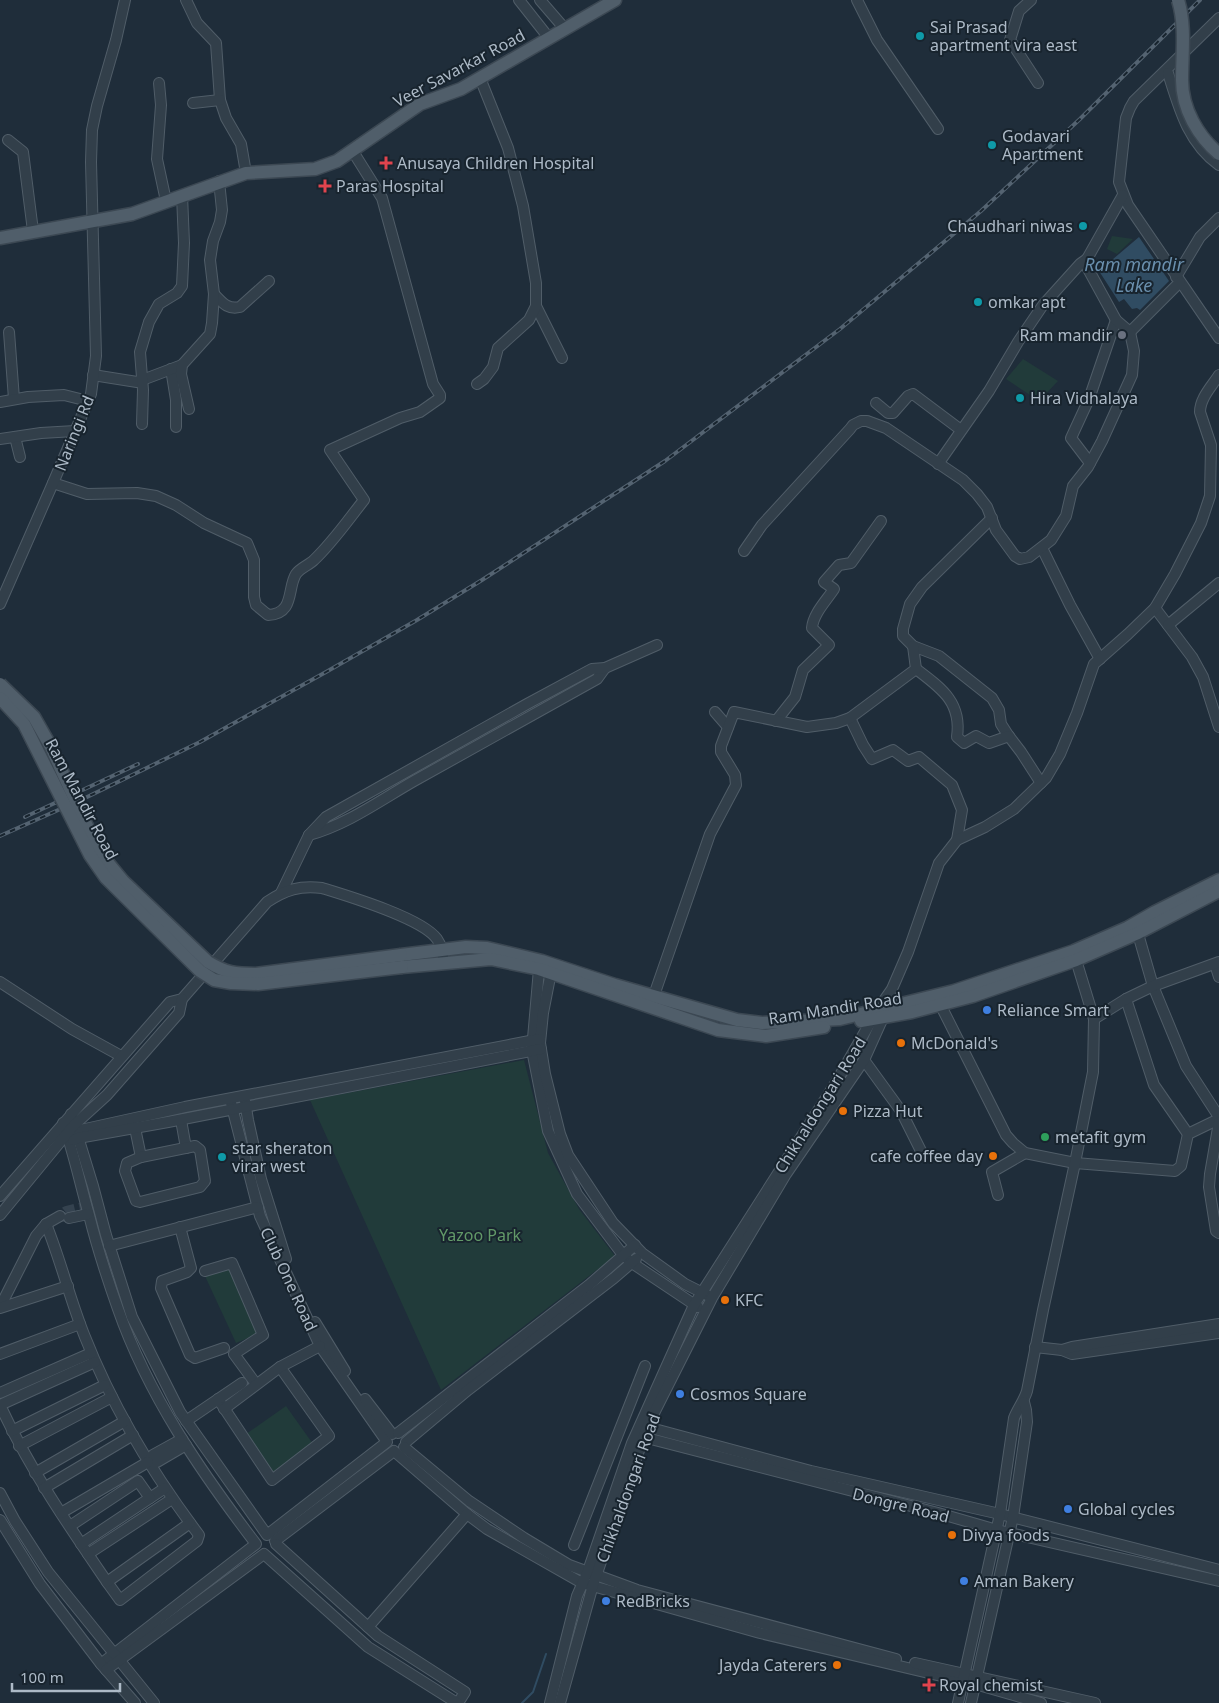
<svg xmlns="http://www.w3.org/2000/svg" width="1219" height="1703" viewBox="0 0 1219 1703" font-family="'Noto Sans',sans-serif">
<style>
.green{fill:#213b3a}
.water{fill:#304c62}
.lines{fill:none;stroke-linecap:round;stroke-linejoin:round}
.stream{stroke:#304c62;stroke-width:2}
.minor-tunnel{stroke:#34424f;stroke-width:10;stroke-dasharray:10 5;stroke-linecap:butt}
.minor-casing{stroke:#505d68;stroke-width:12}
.major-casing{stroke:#3c4853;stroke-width:15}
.minor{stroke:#323f4a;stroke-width:10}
.major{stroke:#505e6a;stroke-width:12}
.rail-casing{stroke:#546371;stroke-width:4}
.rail{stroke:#18242e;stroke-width:2;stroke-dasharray:5.5;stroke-linecap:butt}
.major-bridge-casing{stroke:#3c4853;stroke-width:15;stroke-linecap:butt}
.major-bridge{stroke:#505e6a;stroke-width:12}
.culture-dot{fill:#0f9aa8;stroke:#18242e;stroke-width:2}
.health-dot{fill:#e0444e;stroke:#18242e;stroke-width:2}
.worship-dot{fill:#6b7280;stroke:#18242e;stroke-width:2}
.shop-dot{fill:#3f7fe0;stroke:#18242e;stroke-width:2}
.food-dot{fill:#e8710a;stroke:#18242e;stroke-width:2}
.leisure-dot{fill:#2e9e5b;stroke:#18242e;stroke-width:2}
.labels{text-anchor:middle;stroke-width:4;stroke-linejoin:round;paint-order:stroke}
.poi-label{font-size:16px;fill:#adbac7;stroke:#18242e;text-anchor:start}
.street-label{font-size:16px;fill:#adbac7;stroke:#18242e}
.park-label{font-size:16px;fill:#629968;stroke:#18242e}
.water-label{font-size:18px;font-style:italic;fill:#6a8fad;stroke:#18242e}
</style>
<rect width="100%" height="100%" fill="#1f2d3a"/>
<g class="green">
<polygon points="1112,236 1133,239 1117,254 1107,249"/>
<polygon points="1023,359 1058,381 1039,401 1006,379"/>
<polygon points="524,1060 548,1153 579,1209 615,1256 441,1390 310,1100"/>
<polygon points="231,1267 260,1333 236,1343 205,1276"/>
<polygon points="286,1406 313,1444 273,1473 246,1434"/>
</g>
<polygon class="water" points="1139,237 1169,281 1140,310 1137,308 1132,309 1124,299 1119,302 1099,271"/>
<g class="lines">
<polyline class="stream" points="522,1703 533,1692 546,1654"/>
<polyline class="minor-tunnel" points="68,1218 60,1216 66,1211 87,1206"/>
<defs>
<g id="minor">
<polyline points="186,0 197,23 216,43 220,100 226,118 241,144 246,173"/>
<polyline points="519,0 549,38"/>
<polyline points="540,0 565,29"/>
<polyline points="857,0 877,40 938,129"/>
<polyline points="1031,0 1019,11 1010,40 1038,83"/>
<polyline points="1219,18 1134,101 1130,108 1126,118 1119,182 1128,205 1219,338"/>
<path d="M1168,73C1179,108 1188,143 1219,165"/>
<polyline points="159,83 161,105 157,159 166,201"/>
<polyline points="193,103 220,100"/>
<polyline points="8,140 23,152 33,231"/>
<polyline points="1176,277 1200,237 1219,218"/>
<path d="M214,294C222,302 227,310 240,307L269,281"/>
<polyline points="536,306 562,358"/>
<polyline points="9,332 14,399"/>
<polyline points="1130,332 1180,282"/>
<polyline points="171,369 176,400 176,427"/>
<polyline points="93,375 137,382 182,365"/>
<polyline points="477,384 484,379 493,367 498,348 529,320 536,306 536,283 523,206 508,148 480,78"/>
<polyline points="0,402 28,397 64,395 88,401"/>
<polyline points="876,403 888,413 893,413 908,396 913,394 961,430"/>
<polyline points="189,409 181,374 182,365 210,334 212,323 214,294 210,260 213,241 220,222 222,210 219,181"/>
<polyline points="142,424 143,390 140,352 149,322 159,304 177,293 182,286 184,243 182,195"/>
<polyline points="15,437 20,457"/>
<polyline points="0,439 41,433 75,431"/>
<polyline points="1090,463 1071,438 1089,399 1116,320"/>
<polyline points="938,464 989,391 1018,342 1043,305 1080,264 1087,259"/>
<path d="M53,483L87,494L137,493L156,496L176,505L204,523L247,543L254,560V597L256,605L268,615C295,614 287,588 296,574C300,568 309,565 314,560C333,542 348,520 364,500L330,450L400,418L420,412L440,398V395L433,384L382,198L352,150"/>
<polyline points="992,518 922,587 910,604 903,629 903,636 913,646 939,656 992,698 999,710 1001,724 1008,735 1021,752 1041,783"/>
<polyline points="1042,548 1070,605 1100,659"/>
<polyline points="744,551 762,525 850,429 853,425 861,421 867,421 886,428 963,480 977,494 987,507 996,530 1015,556 1020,559 1029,557 1051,540 1066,516 1073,486 1088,467 1102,441 1132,375 1134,351 1130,332 1116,320 1087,267 1087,259 1123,195"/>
<polyline points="0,604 53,483 91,394 96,356 91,162 92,130 97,106 116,40 125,0"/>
<polyline points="1155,608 1192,657 1203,677 1219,727"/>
<polyline points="1168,625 1219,583"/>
<path d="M916,669C941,688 962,702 957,737L964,743L976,736L989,743L1009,736"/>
<polyline points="715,712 728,727"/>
<polyline points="850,718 863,745 872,759 893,750 908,761 919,757 952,785 962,810 957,840"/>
<path d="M776,721L795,697L803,670L829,645L812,628C813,614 826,601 834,589L824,582L839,565L851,563L881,521"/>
<path d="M309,835C348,824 379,801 414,781C475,747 536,713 597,679L605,668"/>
<polyline points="281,893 309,835 326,817 527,704 592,669 605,668 657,645"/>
<polyline points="1136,927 1153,986 1186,1066 1219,1117"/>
<polyline points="541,963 539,969 532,1050 548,1131 577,1194 623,1255 632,1263 698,1307"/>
<polyline points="1215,964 1219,977"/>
<polyline points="552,967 543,1013 540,1043 545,1074 560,1134 568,1155 613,1223 642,1253 685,1284 707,1295"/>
<polyline points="0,982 72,1029 121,1056"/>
<polyline points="1126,999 1154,1085 1188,1134"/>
<polyline points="652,1001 710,834 736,785 735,775 721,752 721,746 734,712 807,727 836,723 850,718 916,669 913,646"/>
<polyline points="940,1004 1006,1135 1013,1143 1025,1153 1075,1163 1175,1171 1181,1166 1188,1134 1219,1119"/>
<polyline points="1094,1019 1126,999 1153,986 1219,962"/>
<polyline points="864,1060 901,1111 923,1155"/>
<polyline points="245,1101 248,1120 261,1179 286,1259"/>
<polyline points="71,1114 93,1186 106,1235 132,1317 180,1412 267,1535 387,1442 320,1346 260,1216 230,1099"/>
<polyline points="181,1120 186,1148"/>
<polyline points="1219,1122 1210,1174 1209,1187 1216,1231 1219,1233"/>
<path d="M63,1123C74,1153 80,1184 89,1215C97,1247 107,1278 118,1309C148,1395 201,1472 256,1544L101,1664"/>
<polyline points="135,1128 141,1157"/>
<polyline points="71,1134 76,1131 185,1107 540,1039"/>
<polyline points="73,1140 78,1138 168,1122 541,1049"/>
<polygon points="195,1146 200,1150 205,1181 200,1187 140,1202 136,1201 125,1171 127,1163 141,1157"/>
<polyline points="998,1195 992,1172 1025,1153"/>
<path d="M0,1196L170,1002L182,999L267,902C285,890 300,885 322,888C348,896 422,918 437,939C441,945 443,950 443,957"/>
<polyline points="0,1215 74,1125 107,1095 179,1013 182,999"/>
<polyline points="69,1218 88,1214"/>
<path d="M46,1224C61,1261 70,1300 85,1337C113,1408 153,1474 199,1535L197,1541L120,1600L107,1582"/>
<polyline points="180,1227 191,1268 187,1272 162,1281 161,1288 190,1355 195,1358 224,1348"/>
<polyline points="109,1246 258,1207"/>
<polyline points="205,1271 232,1263 263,1335 234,1354 256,1384"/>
<polyline points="0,1307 36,1236 46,1224 60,1216"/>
<polyline points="0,1308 68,1286"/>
<polyline points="315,1322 345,1371"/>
<polyline points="1035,1347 1062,1350 1072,1354 1219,1333"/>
<polyline points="1062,1350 1072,1347 1219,1324"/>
<polyline points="0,1354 80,1324"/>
<path d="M95,1362L0,1405C29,1468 68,1525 107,1582L190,1523"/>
<polyline points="0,1393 91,1353"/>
<polyline points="218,1399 272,1480 329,1436 280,1367"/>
<polyline points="365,1399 392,1434"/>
<polyline points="224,1409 280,1367 320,1346"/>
<polyline points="186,1421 242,1383"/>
<polyline points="647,1427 811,1471 1000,1514 1219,1570"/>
<polyline points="12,1431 105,1385"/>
<polyline points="398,1433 589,1285 635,1245"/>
<polyline points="643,1437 938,1513 997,1530 1219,1581"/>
<polyline points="182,1439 153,1455 148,1462 157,1462 186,1445"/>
<polyline points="406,1442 468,1390 614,1278 636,1259"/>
<polyline points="19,1446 112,1397"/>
<polyline points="404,1447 469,1501 524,1538 569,1565 637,1590 896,1659"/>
<polyline points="35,1473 125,1421"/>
<polyline points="44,1488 133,1435"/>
<polyline points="0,1493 15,1521 48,1572 154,1703"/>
<polyline points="61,1513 148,1462"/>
<polyline points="0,1520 40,1584 101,1664 135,1703"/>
<polyline points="70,1526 138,1481 150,1498 165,1488"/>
<polyline points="275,1541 394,1451 467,1514 487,1529 582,1583 760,1633 975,1684 1041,1703"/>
<polyline points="81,1544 150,1498"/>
<polyline points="276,1544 378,1636 465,1692 458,1703"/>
<polyline points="574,1545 645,1366"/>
<polyline points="88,1554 172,1499"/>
<polyline points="368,1627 467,1514"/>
<polyline points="915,1663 1095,1703"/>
<polyline points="106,1670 264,1554 368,1647 457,1703"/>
<path d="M550,1703L577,1596L588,1571L632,1443L694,1305L835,1084L878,1009L892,989L908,952L939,863L957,840L985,827L1014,809L1046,778L1060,754L1077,713L1094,664L1128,634L1155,608L1175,574L1201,523L1210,496L1211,445L1200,412C1200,398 1212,386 1219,375"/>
<polyline points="560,1703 593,1585 647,1427 712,1298 786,1174 864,1060 886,1011"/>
<path d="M958,1703L1000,1514L1014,1418C1018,1408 1024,1401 1027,1391L1043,1310L1075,1163L1093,1072L1094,1019L1076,960"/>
<polyline points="971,1703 1013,1517 1027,1422 1026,1410 1024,1402"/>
</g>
<g id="major">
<polyline points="0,238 132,214 246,173 315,169 337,161 420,104 461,89 615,0"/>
<polyline points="401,955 466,947 487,948 542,961 615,985 737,1020 762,1023 840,1019 954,991 1074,951 1127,928 1155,912 1219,880"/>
<polyline points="402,967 491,959 539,969 718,1030 766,1036 824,1027"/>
<polyline points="861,1021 912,1012 973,996 1076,960 1138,933 1219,891"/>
</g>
</defs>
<use href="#minor" class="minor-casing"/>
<use href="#major" class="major-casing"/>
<use href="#minor" class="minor"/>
<use href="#major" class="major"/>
<defs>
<g id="rail">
<polyline points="25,817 138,764"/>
<polyline points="0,836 83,799 200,742 326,672 417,620 482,580 665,461 840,329 981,211 1080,119 1200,0"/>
</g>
</defs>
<use href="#rail" class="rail-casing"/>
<use href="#rail" class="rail"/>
<defs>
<g id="major-bridge">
<path d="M1178,0C1186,26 1182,53 1182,80C1182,109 1198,136 1219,154"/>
<path d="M0,684L34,717L51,747L92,837L109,864L123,881L208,962C226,973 235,974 256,974L401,955"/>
<polyline points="0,698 24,724 90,855 106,878 200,971 214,980 231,983 258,984 402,967"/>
</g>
</defs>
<use href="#major-bridge" class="major-bridge-casing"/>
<use href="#major-bridge" class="major-bridge"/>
</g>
<g class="culture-dot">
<circle cx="920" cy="36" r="5"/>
<circle cx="992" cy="145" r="5"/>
<circle cx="1083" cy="226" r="5"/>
<circle cx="978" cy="302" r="5"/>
<circle cx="1020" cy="398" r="5"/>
<circle cx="222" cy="1157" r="5"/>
</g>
<g class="health-dot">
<path d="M383.5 155.5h5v5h5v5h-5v5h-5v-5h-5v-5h5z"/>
<path d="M322.5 178.5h5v5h5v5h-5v5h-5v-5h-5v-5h5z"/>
<path d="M926.5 1677.5h5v5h5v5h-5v5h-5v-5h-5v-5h5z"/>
</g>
<circle class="worship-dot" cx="1122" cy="335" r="5"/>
<g class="shop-dot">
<circle cx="987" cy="1010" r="5"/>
<circle cx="680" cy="1394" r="5"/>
<circle cx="1068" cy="1509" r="5"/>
<circle cx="964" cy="1581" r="5"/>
<circle cx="606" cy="1601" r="5"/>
</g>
<g class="food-dot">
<circle cx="901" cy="1043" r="5"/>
<circle cx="843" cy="1111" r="5"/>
<circle cx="993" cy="1156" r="5"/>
<circle cx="725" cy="1300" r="5"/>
<circle cx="952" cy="1535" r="5"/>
<circle cx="837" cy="1665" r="5"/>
</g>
<circle class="leisure-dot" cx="1045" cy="1137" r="5"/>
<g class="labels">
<g class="poi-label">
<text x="930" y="33">Sai Prasad<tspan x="930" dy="18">apartment vira east</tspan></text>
<text x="1002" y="142">Godavari<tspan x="1002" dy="18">Apartment</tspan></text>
<text x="397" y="169">Anusaya Children Hospital</text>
<text x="336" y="192">Paras Hospital</text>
<text x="1073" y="232" text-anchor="end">Chaudhari niwas</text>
<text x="988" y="308">omkar apt</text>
<text x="1112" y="341" text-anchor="end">Ram mandir</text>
<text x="1030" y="404">Hira Vidhalaya</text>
<text x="997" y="1016">Reliance Smart</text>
<text x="911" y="1049">McDonald's</text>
<text x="853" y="1117">Pizza Hut</text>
<text x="1055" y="1143">metafit gym</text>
<text x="232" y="1154">star sheraton<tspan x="232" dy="18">virar west</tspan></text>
<text x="983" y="1162" text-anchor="end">cafe coffee day</text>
<text x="735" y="1306">KFC</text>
<text x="690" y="1400">Cosmos Square</text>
<text x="1078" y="1515">Global cycles</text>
<text x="962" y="1541">Divya foods</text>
<text x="974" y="1587">Aman Bakery</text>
<text x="616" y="1607">RedBricks</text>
<text x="827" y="1671" text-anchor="end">Jayda Caterers</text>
<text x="939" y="1691">Royal chemist</text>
</g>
<g class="street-label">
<text transform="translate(459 68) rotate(-28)" y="6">Veer Savarkar Road</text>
<text transform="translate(74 433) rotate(-68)" y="6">Naringi Rd</text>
<text transform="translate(82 799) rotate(62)" y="6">Ram Mandir Road</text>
<text transform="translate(835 1008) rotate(-9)" y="6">Ram Mandir Road</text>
<text transform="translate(820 1105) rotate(-58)" y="6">Chikhaldongari Road</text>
<text transform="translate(289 1279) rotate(65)" y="6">Club One Road</text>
<text transform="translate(628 1488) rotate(-70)" y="6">Chikhaldongari Road</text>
<text transform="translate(901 1505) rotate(14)" y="6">Dongre Road</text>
</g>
<g class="park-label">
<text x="480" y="1241">Yazoo Park</text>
</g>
<g class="water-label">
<text x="1134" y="271">Ram mandir<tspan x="1134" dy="21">Lake</tspan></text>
</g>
</g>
<path d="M12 1683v8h108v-8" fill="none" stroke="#adbac7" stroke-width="2.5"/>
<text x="20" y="1683" font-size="15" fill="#adbac7" stroke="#18242e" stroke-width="4" paint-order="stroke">100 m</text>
</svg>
